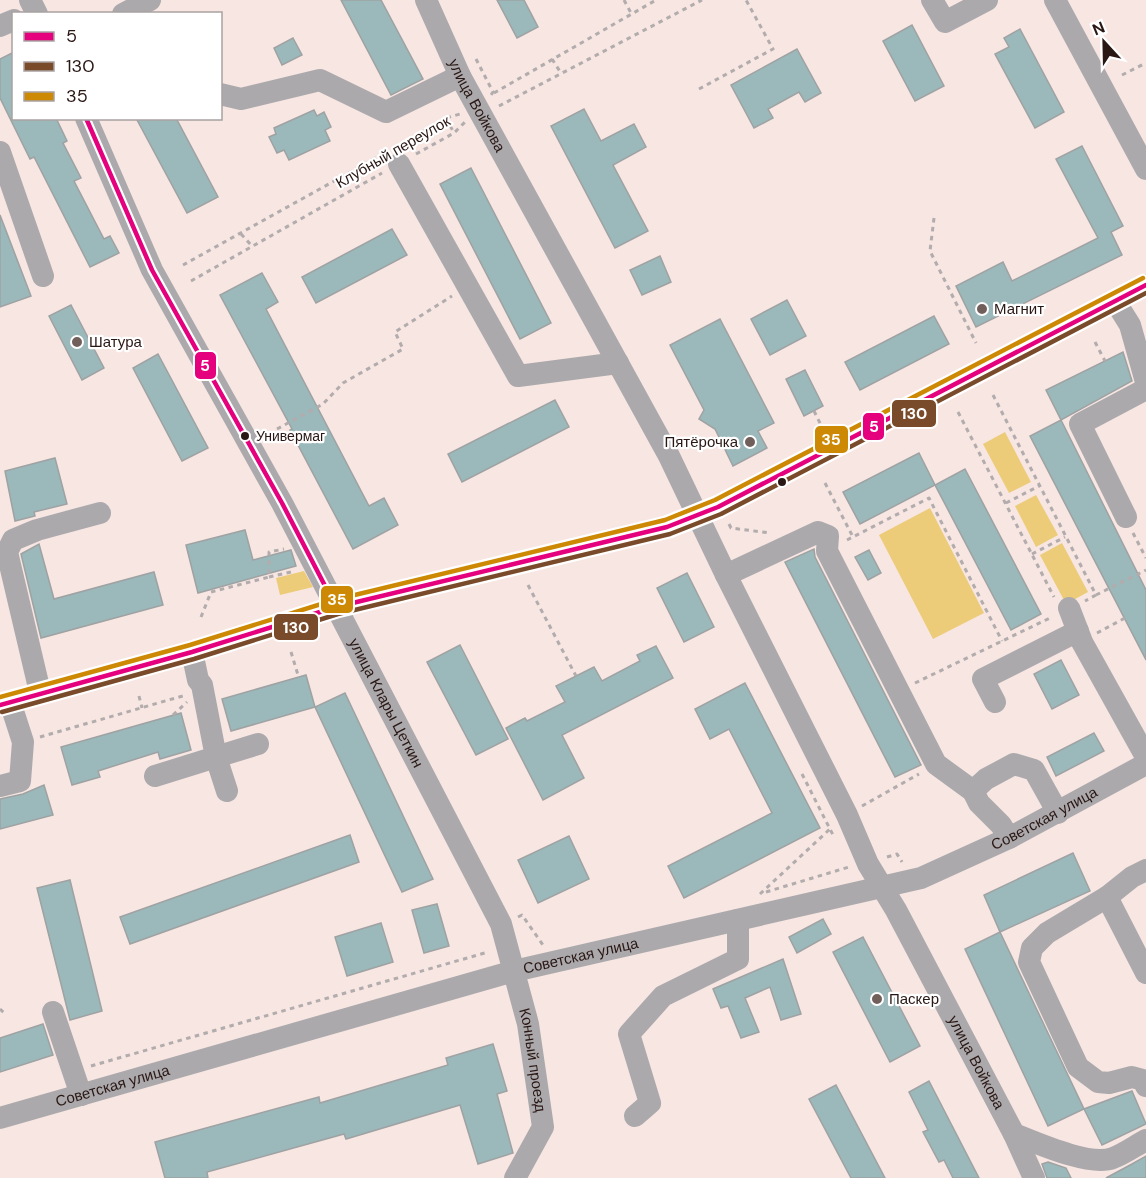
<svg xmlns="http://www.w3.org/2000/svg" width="1146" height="1178" viewBox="0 0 1146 1178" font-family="'DM Sans',sans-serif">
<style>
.green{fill:#edcc79}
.building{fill:#9bb8bb;stroke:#9fa2a2;stroke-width:1.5}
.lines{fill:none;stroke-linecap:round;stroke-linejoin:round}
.path{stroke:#b2acad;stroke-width:3;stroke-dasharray:4.5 4.5;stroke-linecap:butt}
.minor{stroke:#aba9ac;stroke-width:22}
.bus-1-casing{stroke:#fff;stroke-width:9}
.bus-2-casing{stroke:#fff;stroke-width:9}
.bus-3-casing{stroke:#fff;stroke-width:9}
.bus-1{stroke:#e5007d;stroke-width:4.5}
.bus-2{stroke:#7a4b2a;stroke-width:4.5}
.bus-3{stroke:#ce8904;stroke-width:4.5}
.poi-dot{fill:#715f5c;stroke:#fff;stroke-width:2}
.bus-dot{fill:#291714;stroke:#fff;stroke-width:2}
.labels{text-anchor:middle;stroke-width:4.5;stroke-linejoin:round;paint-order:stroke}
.bus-label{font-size:14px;fill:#291714;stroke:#fff;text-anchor:start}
.street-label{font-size:15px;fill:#291714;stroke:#fff}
.poi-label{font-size:15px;fill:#291714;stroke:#fff;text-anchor:start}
.line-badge{stroke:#fff;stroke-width:2}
.badge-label{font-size:16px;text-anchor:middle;font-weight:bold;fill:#fff}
</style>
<rect width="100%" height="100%" fill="#f7e6e2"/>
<g class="green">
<polygon points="1005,432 1031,482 1009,493 983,444"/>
<polygon points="1036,495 1058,535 1036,547 1015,506"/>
<polygon points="930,508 984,613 933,639 879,535"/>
<polygon points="1062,543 1088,592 1066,604 1040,555"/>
<polygon points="304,571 313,587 280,595 276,578"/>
</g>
<g class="building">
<polygon points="341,0 381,0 423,79 391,95"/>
<polygon points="497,0 524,0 538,27 517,38"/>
<polygon points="912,25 944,86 915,101 883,41"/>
<polygon points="1020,29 1064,112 1035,128 995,54 1009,47 1004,38"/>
<polygon points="293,38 302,55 282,65 274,48"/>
<polygon points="797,49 821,93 805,102 799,92 768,109 773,118 754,128 731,85"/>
<polygon points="14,52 14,118 56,118 67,141 63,143 81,178 74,181 104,239 110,236 119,253 90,267 34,157 30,159 0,98 0,59"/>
<polygon points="584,109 601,141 634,124 646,147 613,165 648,231 615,248 551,126"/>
<polygon points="314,110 317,116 324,112 331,127 325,130 330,141 289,160 284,150 277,153 269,137 276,134 274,128"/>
<polygon points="136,118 176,118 218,197 187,213"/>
<polygon points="1082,146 1123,226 1111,232 1122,255 976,327 956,286 1003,262 1012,281 1098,238 1056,159"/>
<polygon points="471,168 551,323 520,339 440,184"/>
<polygon points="0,215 31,296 0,307"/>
<polygon points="392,229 407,255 316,303 302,277"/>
<polygon points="660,256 671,282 642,295 630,270"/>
<polygon points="262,273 278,302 266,309 369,506 384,498 398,525 353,549 290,430 292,429 220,295"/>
<polygon points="787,300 806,336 770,355 751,319"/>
<polygon points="71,305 104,368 82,380 49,316"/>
<polygon points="934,316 949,344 860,390 845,362"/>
<polygon points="720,319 774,423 758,431 767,448 733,466 715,429 699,419 704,410 670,345"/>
<polygon points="1123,352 1132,381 1061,420 1046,390"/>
<polygon points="158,354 208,448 182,461 133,368"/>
<polygon points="805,370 823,406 804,416 786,379"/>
<polygon points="555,400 569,427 462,482 448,454"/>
<polygon points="1061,420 1146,590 1146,660 1030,436"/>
<polygon points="919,453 935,485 860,524 843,492"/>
<polygon points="55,458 67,504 34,512 35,516 15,521 5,471"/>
<polygon points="965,469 1041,614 1011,630 935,485"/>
<polygon points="245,530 253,560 291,550 296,566 198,593 186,545"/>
<polygon points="39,544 54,599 154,572 163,605 41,638 21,554"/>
<polygon points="814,549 815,557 921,765 895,777 785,562"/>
<polygon points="869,550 881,573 868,580 855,557"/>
<polygon points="687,573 714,627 684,642 657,588"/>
<polygon points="460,645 508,739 476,755 427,662"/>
<polygon points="656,646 673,678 562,735 584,778 543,800 506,728 525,718 527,721 565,702 556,686 594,667 602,681 640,661 637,655"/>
<polygon points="1061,660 1079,695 1052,709 1034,674"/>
<polygon points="306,675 315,707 231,731 222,699"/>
<polygon points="745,683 820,828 684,898 668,866 772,813 729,729 710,739 695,709"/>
<polygon points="345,693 433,879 402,892 315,707"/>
<polygon points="181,713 191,750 160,759 158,752 98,771 100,777 72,785 61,747"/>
<polygon points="1094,733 1104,751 1056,776 1047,757"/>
<polygon points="44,785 53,815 0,829 0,799 23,794"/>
<polygon points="350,835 359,862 130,944 120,917"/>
<polygon points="569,836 589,879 538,903 518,860"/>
<polygon points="1073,853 1090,891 1000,932 984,895"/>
<polygon points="70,880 102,1011 70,1020 37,888"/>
<polygon points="437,904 449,946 424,953 412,910"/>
<polygon points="823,919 831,934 797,953 789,937"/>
<polygon points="381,923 393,962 347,976 335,937"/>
<polygon points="1000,932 1084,1109 1048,1126 965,949"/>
<polygon points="863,937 920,1046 890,1062 833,952"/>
<polygon points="783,959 801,1014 781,1020 770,987 745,998 759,1032 741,1038 728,1006 721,1008 713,989"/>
<polygon points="43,1024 53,1055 0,1072 0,1038"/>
<polygon points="493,1044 507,1091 497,1094 513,1153 478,1164 460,1105 346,1139 344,1134 207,1172 208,1178 165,1178 155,1142 319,1097 320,1103 448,1065 446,1058"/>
<polygon points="929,1081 979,1178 953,1178 944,1160 939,1162 923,1132 928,1130 909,1092"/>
<polygon points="836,1085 885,1178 851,1178 809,1099"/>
<polygon points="1132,1091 1146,1124 1102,1145 1084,1109"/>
<polygon points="1146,1156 1146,1178 1106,1178 1132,1164"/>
<polygon points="1048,1162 1066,1168 1071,1178 1047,1178 1042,1164"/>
</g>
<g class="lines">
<g class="path">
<polyline points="624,0 631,13"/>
<polyline points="476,59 493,92 491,95"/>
<polyline points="552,59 561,73"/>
<polyline points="1122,75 1146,63"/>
<polyline points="699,89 773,49 746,0"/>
<polyline points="494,93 656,0"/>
<polyline points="499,106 702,0"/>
<polyline points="446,118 454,133"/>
<polyline points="400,145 446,118 460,114"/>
<polyline points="416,154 454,133 465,122"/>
<polyline points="934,218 930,251 976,343"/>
<polyline points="241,234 252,246"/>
<polyline points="183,265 381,155"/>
<polyline points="191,281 382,173"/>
<polyline points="1095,342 1105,361"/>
<polyline points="993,395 1096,595 1085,601"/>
<polyline points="814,411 821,425"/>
<polyline points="958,412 1054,597"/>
<polyline points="277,429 323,404 343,383 403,349 395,332 452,296"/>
<polyline points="825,483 853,537"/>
<polyline points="1006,503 1039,486"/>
<polyline points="729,524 731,528 770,533"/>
<polyline points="1133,533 1146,558"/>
<polyline points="847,540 929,498 1002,641"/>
<polyline points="1032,554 1065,537"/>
<polyline points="269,577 295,571"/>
<polyline points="528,585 576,676"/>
<polyline points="1096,595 1146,570"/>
<polyline points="201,617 211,592 269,577 269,552 284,549"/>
<polyline points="1097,633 1125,618"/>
<polyline points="291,652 298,675"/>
<polyline points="915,683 1052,617"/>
<polyline points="139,696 142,708"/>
<polyline points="173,715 187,702"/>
<polyline points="40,737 186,695"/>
<polyline points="802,774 833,835"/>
<polyline points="862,806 919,774"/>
<polyline points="887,857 897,854 902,862"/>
<polyline points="766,892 849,867"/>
<polyline points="760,894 830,829"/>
<polyline points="518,917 522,915 543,945"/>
<polyline points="0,1009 4,1013"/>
<polyline points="91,1066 488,952"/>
</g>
<g class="minor">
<polyline points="30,0 37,14"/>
<path id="s1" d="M426,0L460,76L669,456L726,575L847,815L868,864L896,910L1014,1134L1034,1178"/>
<polyline points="932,0 945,22 987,0"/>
<polyline points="1055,0 1146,169"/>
<polyline points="123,14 150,0"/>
<polyline points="0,26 14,20"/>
<polyline points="220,94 241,99 320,80 386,112 460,76"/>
<path id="s2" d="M86,118L152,270L282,503L501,924L528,1024L543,1127L515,1178"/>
<polyline points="0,152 43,276"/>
<polyline points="399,164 518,376 618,363"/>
<polyline points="1115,301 1130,325 1146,382"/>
<polyline points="1126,517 1080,424 1146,389"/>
<polyline points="726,575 818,532 828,536 827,551 936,764 973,791 979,803 1001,825 1009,838"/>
<polyline points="1069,608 1082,642 1146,757"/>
<polyline points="40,692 7,552 13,540 37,530 100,513"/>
<polyline points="995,702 983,679 1078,631"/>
<polyline points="0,705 192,652 336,607 667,527 718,507 1146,285"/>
<polyline points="155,776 216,757 202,685 198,680 192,652"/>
<polyline points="0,786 20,781 23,742 10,702"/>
<polyline points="227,791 216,757 258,744"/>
<polyline points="973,791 986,779 1014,764 1034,770 1058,813"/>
<polyline points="1146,870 1132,877 1107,897 1146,973"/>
<polyline points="1107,897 1047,933 1032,948 1029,962 1078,1067 1098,1082 1109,1083 1132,1077 1143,1080 1146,1086"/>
<polyline points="53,1012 81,1095"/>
<polyline points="635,1116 650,1103 629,1034 663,996 738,959 738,920"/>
<path id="s3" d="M0,1118L514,971L921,878L1009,838L1146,764"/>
<path d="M1014,1134C1037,1143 1090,1167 1113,1158C1124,1154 1135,1146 1146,1140"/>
</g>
<defs>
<g id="bus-1">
<polyline points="86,118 152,270 282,503 336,607"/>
<polyline points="0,705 192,652 336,607 667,527 718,507 1146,285"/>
</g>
<polyline id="bus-2" points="2,712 194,659 338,614 670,534 721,514 1146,293"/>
<polyline id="bus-3" points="0,697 190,645 334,600 665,520 715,500 1143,278"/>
</defs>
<use href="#bus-1" class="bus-1-casing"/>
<use href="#bus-2" class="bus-2-casing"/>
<use href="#bus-3" class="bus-3-casing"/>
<use href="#bus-1" class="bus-1"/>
<use href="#bus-2" class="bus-2"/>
<use href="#bus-3" class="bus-3"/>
</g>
<g class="poi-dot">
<circle cx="982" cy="309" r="6"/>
<circle cx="77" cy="342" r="6"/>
<circle cx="750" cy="442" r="6"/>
<circle cx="877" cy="999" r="6"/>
</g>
<g class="bus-dot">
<circle cx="245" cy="436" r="5"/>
<circle cx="782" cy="482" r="5"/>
</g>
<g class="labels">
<g class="bus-label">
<text x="256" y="441">Универмаг</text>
</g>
<g class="street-label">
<text dy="5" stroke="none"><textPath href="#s1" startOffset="117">улица Войкова</textPath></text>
<text transform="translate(393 152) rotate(-30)" y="5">Клубный переулок</text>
<text dy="5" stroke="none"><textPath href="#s2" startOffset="658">улица Клары Цеткин</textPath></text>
<text dy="5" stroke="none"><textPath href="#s3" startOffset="1089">Советская улица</textPath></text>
<text dy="5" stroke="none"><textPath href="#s3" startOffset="603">Советская улица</textPath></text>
<text dy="5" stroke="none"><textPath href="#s2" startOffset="1047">Конный проезд</textPath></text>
<text dy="5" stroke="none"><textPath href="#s1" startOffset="1197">улица Войкова</textPath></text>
<text dy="5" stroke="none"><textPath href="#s3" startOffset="117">Советская улица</textPath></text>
</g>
<g class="poi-label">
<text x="994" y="314">Магнит</text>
<text x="89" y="347">Шатура</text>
<text x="738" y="447" text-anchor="end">Пятёрочка</text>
<text x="889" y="1004">Паскер</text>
</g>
</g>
<g class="line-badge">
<rect x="194" y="351" width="23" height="29" rx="6" fill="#e5007d"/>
<rect x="891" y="399" width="46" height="29" rx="6" fill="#7a4b2a"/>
<rect x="862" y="412" width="23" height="29" rx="6" fill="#e5007d"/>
<rect x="814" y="425" width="35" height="29" rx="6" fill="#ce8904"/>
<rect x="320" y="585" width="34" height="29" rx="6" fill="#ce8904"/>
<rect x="273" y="613" width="46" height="28" rx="6" fill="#7a4b2a"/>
</g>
<g class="badge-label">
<text x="205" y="371">5</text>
<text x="914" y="419">130</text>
<text x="874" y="432">5</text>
<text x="831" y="445">35</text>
<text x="337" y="605">35</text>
<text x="296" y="633">130</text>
</g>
<rect x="12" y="12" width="210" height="108" fill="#ffffff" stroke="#a9a2a1" stroke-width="1.5"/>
<rect x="24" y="32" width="30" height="9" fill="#e5007d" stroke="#a9a2a1" stroke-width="1.5"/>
<text x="66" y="42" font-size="18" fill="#291714">5</text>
<rect x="24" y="62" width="30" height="9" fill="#7a4b2a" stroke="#a9a2a1" stroke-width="1.5"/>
<text x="66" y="72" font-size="18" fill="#291714">130</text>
<rect x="24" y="92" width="30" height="9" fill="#ce8904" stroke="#a9a2a1" stroke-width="1.5"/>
<text x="66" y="102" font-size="18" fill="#291714">35</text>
<g transform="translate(1104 42) rotate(338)" stroke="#ffffff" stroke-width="4.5" paint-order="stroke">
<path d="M0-4.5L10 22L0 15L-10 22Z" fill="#291714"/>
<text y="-9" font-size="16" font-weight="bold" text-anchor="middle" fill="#291714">N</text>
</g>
</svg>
